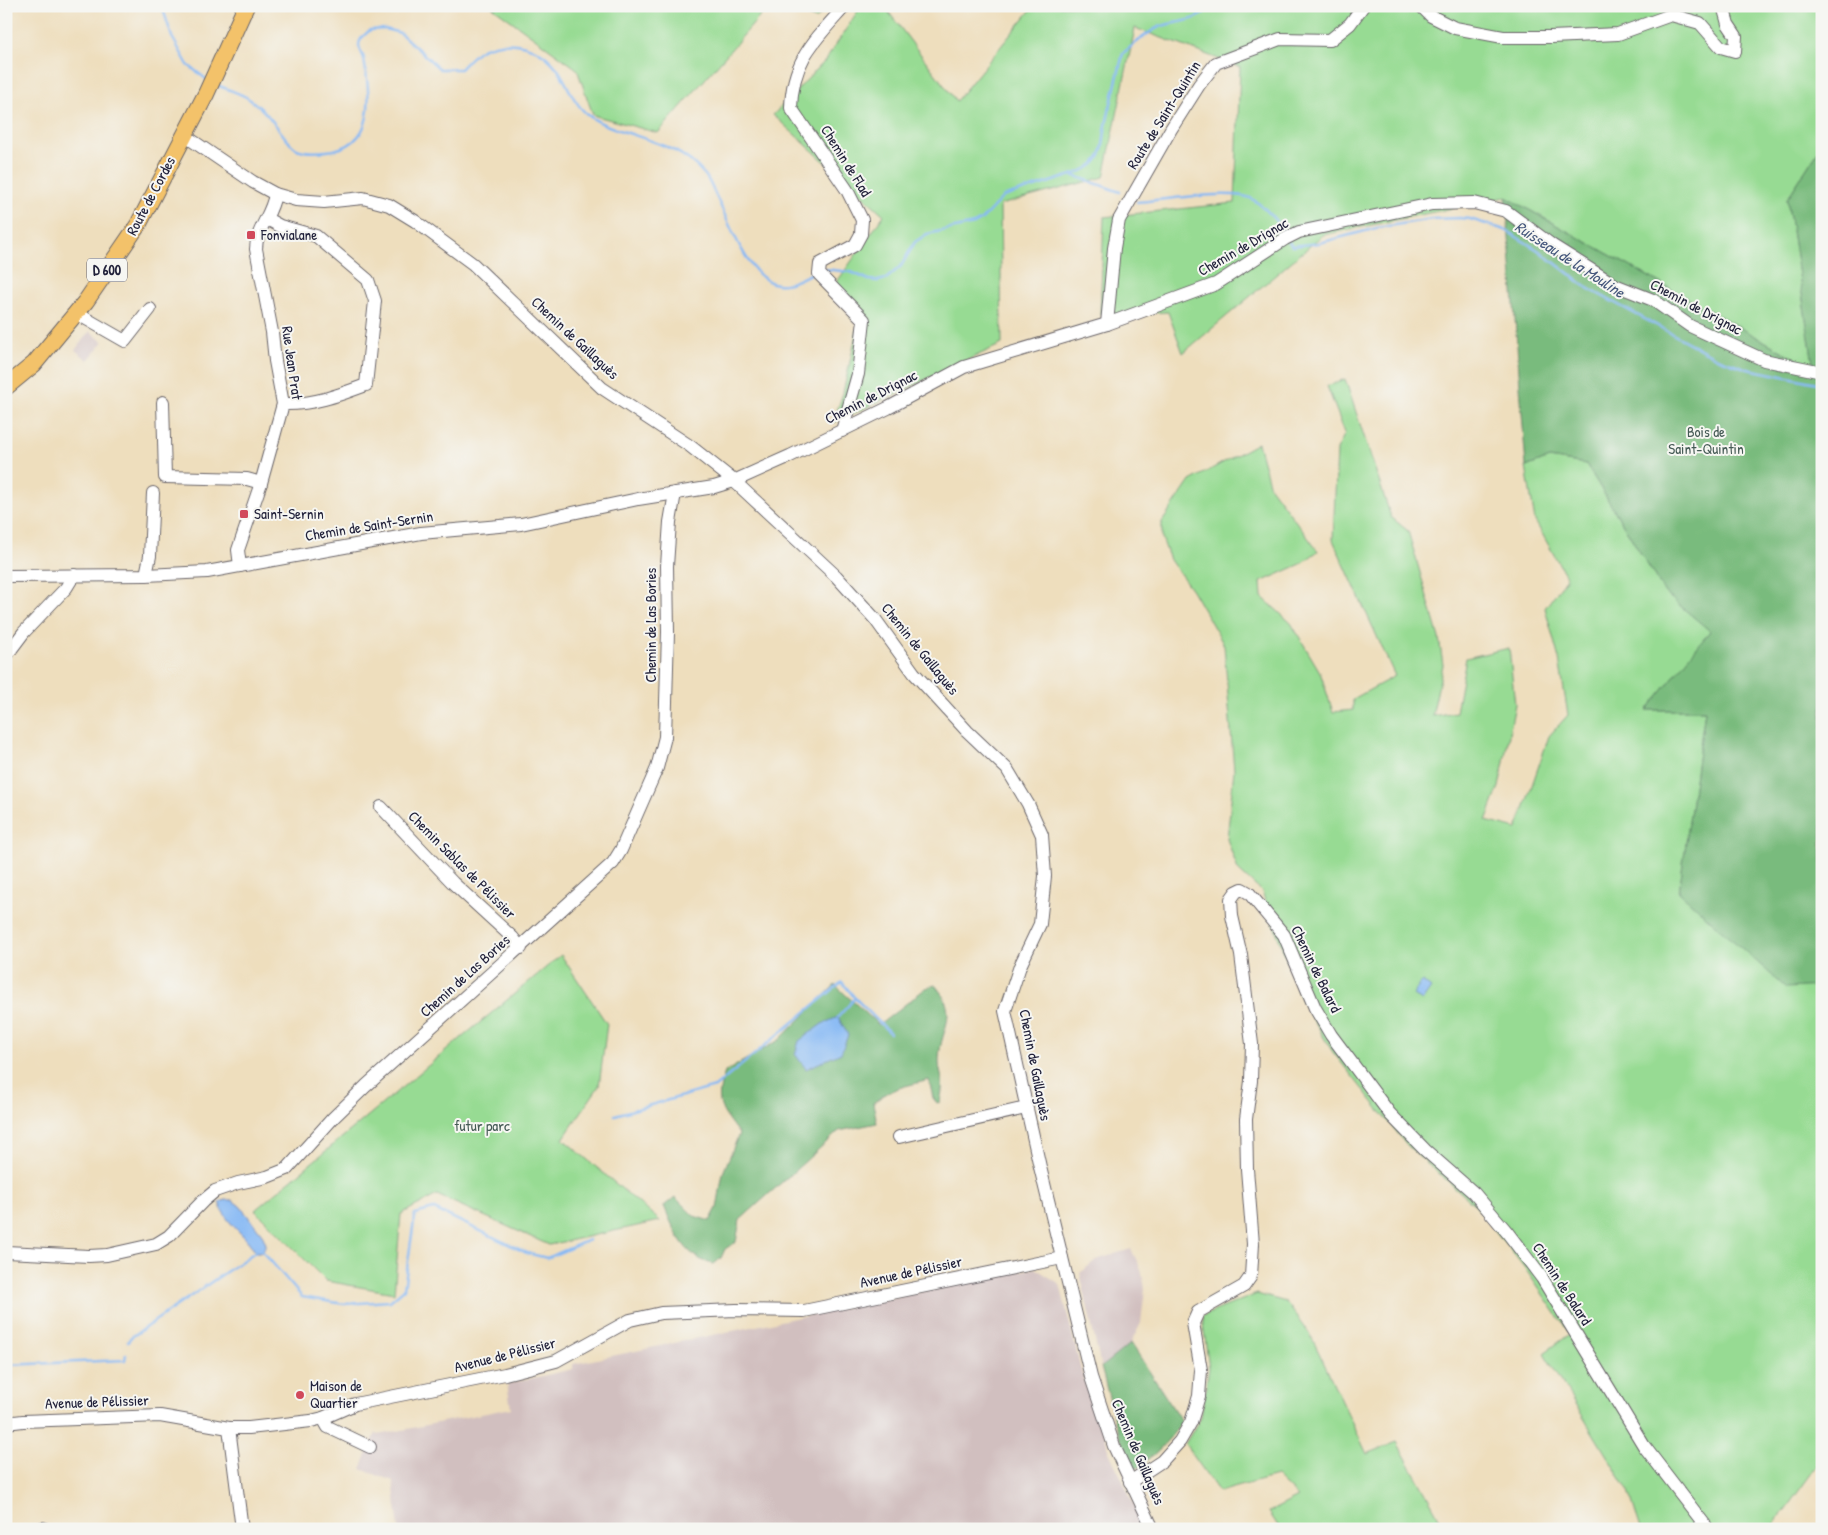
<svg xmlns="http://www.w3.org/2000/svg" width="1828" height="1535" viewBox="0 0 1828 1535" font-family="'Patrick Hand',sans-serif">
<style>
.industrial{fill:#d1bfbf}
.green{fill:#97db93;stroke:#5c7e67}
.forest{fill:#79bb7d;stroke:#4e6e5c}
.water{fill:#87b9f4;stroke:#546e98}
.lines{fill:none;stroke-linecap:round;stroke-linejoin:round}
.stream{stroke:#87b9f4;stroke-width:2.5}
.minor-casing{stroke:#696468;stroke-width:14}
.major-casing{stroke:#696468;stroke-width:18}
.minor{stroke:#fff;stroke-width:12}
.major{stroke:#f3c26a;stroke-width:16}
.poi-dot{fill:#d1495b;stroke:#f6f6f2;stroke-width:2}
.labels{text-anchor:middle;stroke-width:4;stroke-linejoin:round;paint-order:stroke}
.shield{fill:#f6f6f2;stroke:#626272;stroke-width:1}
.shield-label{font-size:14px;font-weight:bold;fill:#22223b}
.street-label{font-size:15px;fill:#22223b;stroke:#f6f6f2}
.poi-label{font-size:15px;fill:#22223b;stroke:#f6f6f2;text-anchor:start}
.park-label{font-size:15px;fill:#455a55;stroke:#f6f6f2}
.water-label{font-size:16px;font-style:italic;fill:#45577c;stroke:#f6f6f2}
</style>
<rect width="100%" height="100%" fill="#f6f6f2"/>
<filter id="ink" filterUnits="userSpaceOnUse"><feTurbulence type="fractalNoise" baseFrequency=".02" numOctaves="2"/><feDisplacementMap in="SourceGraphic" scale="10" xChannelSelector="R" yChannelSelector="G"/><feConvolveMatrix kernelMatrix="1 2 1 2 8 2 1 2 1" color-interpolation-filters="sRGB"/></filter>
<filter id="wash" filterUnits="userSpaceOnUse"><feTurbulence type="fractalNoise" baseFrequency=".0096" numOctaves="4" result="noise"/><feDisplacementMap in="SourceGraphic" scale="20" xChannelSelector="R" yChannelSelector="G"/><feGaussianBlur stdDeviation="1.12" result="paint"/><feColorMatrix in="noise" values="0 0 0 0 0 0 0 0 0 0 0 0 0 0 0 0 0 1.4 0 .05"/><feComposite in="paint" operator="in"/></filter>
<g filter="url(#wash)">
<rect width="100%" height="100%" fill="#eedebd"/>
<g class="industrial">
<polygon points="90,331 103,342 88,360 75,350"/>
<polygon points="1131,1249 1141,1269 1145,1288 1141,1323 1131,1343 1101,1367 1080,1273 1096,1260"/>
<polygon points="1035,1268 1060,1284 1082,1374 1095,1413 1098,1414 1108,1446 1108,1450 1146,1529 399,1529 393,1481 361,1469 376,1433 378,1435 511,1408 507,1384 573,1369 573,1364"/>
</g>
<g class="green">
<polygon points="491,6 769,6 658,133 593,115 577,69"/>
<polygon points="782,6 826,6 816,19"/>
<polygon points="861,6 884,6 956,101 1034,6 1822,6 1822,145 1787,199 1814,369 1506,197 1323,235 1183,353 1168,312 1100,315 1104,217 1235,203 1240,67 1135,28 1104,177 1000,205 1002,344 833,423 843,393 860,317 834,286 884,215 773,115 826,60"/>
<polygon points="1345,379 1391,517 1408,531 1439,638 1443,665 1432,716 1456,712 1466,658 1509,648 1515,704 1499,787 1486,821 1517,829 1549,736 1568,715 1559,659 1545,608 1567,578 1535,521 1526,467 1549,458 1586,464 1665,593 1711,631 1647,710 1705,710 1679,892 1820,987 1822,986 1822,1459 1771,1529 1641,1529 1629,1492 1544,1353 1570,1334 1524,1267 1474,1204 1408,1146 1332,1051 1301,1000 1262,892 1238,870 1227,839 1234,770 1224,645 1192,590 1170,560 1162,538 1162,522 1190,481 1258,443 1270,487 1318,551 1301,564 1261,582 1262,597 1291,623 1320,672 1333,712 1353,710 1353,699 1395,676 1333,540 1337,450 1345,433 1327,386"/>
<polygon points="561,955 607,1024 599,1086 563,1139 660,1221 549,1245 437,1195 401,1214 394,1293 326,1281 255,1210"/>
<polygon points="1257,1294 1286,1302 1311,1336 1367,1454 1397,1442 1440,1519 1423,1529 1280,1529 1269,1512 1298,1497 1276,1476 1219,1492 1185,1444 1201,1417 1209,1368 1202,1316"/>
</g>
<g class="forest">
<polygon points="1822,145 1822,986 1786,988 1679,892 1705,710 1647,710 1710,631 1665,593 1586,464 1549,458 1526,467 1506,197 1814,369 1787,199"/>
<path d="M835,985L879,1025L926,988L935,985C962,1016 938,1030 939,1063C939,1069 942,1076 942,1082C943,1089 941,1096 940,1102L937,1103L933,1098L929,1080C904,1087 894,1086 873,1103L877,1123L839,1131L740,1220L736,1242L725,1249L721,1258L714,1264C685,1259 674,1230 664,1206L675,1197L694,1216L710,1221L717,1208L723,1173L739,1134C720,1109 714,1103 725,1072L779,1040Z"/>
<path d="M1131,1343L1182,1422C1168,1442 1153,1457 1133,1471L1119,1435L1101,1367Z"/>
</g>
<g class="water">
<polygon points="1422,981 1431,988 1422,1001 1413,995"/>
<polygon points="838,1017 848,1035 841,1053 806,1069 795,1054 799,1041 822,1024"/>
<path d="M226,1200H232L240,1206L262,1234L266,1244L263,1252H255C245,1232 226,1226 219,1202Z"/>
</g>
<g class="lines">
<g class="stream">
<polyline points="162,6 172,37 188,65 206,79"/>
<path d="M217,85C226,89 237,92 246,97C256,103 267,114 274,123C281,131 288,144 297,149C306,153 318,152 327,151C378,146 370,96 364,59C363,54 359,49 359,45C359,38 366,34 370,30L385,29L400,33L440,69H460C466,63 474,53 482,49C511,37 541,45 559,71C568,85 574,104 588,115C596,122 608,126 619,130C651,141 681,147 705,175C710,181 713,191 717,198C727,219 746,267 765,279C781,291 799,280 814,272"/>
<path d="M1072,175C1082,171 1092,168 1098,159C1105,149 1103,137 1106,125C1111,101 1118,77 1123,53C1134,45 1146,33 1159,27C1173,21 1201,23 1209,6"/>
<path d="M1137,202C1160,200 1235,189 1252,199C1267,208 1276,220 1285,235"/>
<polyline points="1289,242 1292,246 1319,243 1377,228 1432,219 1460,218 1470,219 1505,230 1538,250 1589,289 1717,358 1748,369 1822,384"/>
<polyline points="824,269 851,272 869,280 878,281 886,279 901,266 915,242 927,234 974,224 981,220 1003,197 1072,175 1120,192"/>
<polyline points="838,1017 855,998 890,1033"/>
<polyline points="615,1115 715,1087 842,982 855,998"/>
<polyline points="263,1252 302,1297 344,1304 390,1301 404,1289 415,1214 434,1209 527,1253 547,1258 589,1240"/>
<polyline points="128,1342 130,1338 255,1252"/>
<polyline points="6,1365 125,1360 126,1354"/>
</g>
</g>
</g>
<g filter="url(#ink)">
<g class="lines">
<defs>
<g id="minor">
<polyline points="1421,6 1431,16 1455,28 1503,37 1551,37 1618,34 1671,15 1700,23 1721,47 1735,51 1736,36 1728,24 1723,6"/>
<polyline points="184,135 253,182 275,194 296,200 324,202 363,198 389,205 415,221 473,264 602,388 690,446 734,481 836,576 875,619 914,673 967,731 1007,769 1028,804 1042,835 1045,876 1040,924 1020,966 1005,1011 1040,1167 1091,1377 1114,1446 1153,1529"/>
<path d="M267,219L280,226L316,236L368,280L375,301L366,385C339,395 313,405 283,404"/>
<polyline points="76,313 125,341 150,309"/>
<polyline points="1107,324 1114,248 1119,220 1171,129 1199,85 1216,63 1280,39 1330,40 1350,24 1363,6"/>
<polyline points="163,402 165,477 247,479 261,483"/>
<path d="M842,431L858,374L864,320L819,274L820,264L855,245L861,234L862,220L847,190L791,108C792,60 815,40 845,6"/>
<path d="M240,566L238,550L261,483L283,404L275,361L272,332L256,249C256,229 272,215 275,194"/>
<polyline points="146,575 150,556 153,493"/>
<polyline points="6,576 146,575 207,572 421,533 521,524 638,499 714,487 734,481 790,456 888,408 964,367 1107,324 1216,284 1285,239 1299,232 1432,204 1474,203 1506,211 1553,246 1615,285 1653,300 1690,326 1764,360 1822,372"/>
<polyline points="6,656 24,632 66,588 74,575"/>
<polyline points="381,807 453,883 513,938 521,948"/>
<polyline points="899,1137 1026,1108"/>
<polyline points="6,1252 89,1256 107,1255 156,1244 169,1236 203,1201 215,1191 238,1183 267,1177 287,1169 333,1118 366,1086 613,863 621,850 657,768 665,737 668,632 667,566 670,522 675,493"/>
<polyline points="323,1418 328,1427 370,1447"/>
<polyline points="6,1423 23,1421 160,1416 229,1428 249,1428 311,1421 323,1418 355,1404 505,1374 556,1361 630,1320 661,1313 736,1310 804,1311 1062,1258"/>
<polyline points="229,1428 242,1529"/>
<polyline points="1130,1482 1162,1461 1180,1441 1191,1422 1199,1396 1201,1370 1193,1323 1198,1312 1244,1286 1251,1276 1253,1244 1247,1169 1246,1119 1251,1081 1252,1044 1241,955 1232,916 1231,899 1236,892 1242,889 1249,893 1284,935 1315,1008 1331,1035 1390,1114 1425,1150 1474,1193 1507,1232 1542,1278 1644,1446 1708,1529"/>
<polyline points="39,1529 43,1528"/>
</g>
<polyline id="major" points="6,387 34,364 86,301 138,225 206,94 246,6"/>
</defs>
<use href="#minor" class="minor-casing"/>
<use href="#major" class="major-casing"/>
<use href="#minor" class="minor"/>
<use href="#major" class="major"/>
</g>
</g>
<g class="poi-dot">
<rect x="246" y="230" width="10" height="10" rx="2.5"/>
<rect x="239" y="509" width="10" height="10" rx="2.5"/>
<circle cx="300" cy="1395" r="5"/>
</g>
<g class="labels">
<rect class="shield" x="87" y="258.5" width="40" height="23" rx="4"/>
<g class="shield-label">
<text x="107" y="275">D 600</text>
</g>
<g class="street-label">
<text transform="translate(1164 115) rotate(-58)" y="5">Route de Saint-Quintin</text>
<text transform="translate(846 161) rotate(58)" y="5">Chemin de Flad</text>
<text transform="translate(151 196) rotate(-62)" y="5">Route de Cordes</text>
<text transform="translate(1243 247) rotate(-30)" y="5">Chemin de Drignac</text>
<text transform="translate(1696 307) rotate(28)" y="5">Chemin de Drignac</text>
<text transform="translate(575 338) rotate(43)" y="5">Chemin de Gaillaguès</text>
<text transform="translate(292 363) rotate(82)" y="5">Rue Jean Prat</text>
<text transform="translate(871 397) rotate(-27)" y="5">Chemin de Drignac</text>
<text transform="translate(369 526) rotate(-9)" y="5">Chemin de Saint-Sernin</text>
<text transform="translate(651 625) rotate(-90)" y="5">Chemin de Las Bories</text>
<text transform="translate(920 649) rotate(51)" y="5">Chemin de Gaillaguès</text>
<text transform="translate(462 865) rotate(45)" y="5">Chemin Sablas de Pélissier</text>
<text transform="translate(1316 969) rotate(64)" y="5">Chemin de Balard</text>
<text transform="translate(465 976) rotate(-42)" y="5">Chemin de Las Bories</text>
<text transform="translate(1035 1065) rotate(79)" y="5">Chemin de Gaillaguès</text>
<text transform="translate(911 1272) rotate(-12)" y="5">Avenue de Pélissier</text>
<text transform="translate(1562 1284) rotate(57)" y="5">Chemin de Balard</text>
<text transform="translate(505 1355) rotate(-14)" y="5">Avenue de Pélissier</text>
<text transform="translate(97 1402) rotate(-2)" y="5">Avenue de Pélissier</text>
<text transform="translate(1138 1452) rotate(67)" y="5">Chemin de Gaillaguès</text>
</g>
<g class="poi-label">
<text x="261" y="240">Fonvialane</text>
<text x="254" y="519">Saint-Sernin</text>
<text x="310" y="1391">Maison de<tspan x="310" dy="17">Quartier</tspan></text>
</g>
<g class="park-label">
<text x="1706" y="437">Bois de<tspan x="1706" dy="17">Saint-Quintin</tspan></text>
<text x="482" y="1131">futur parc</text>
</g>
<g class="water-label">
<text transform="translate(1570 259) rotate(33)" y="6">Ruisseau de la Mouline</text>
</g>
</g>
<rect width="1828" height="1535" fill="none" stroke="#f6f6f2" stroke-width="25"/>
</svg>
